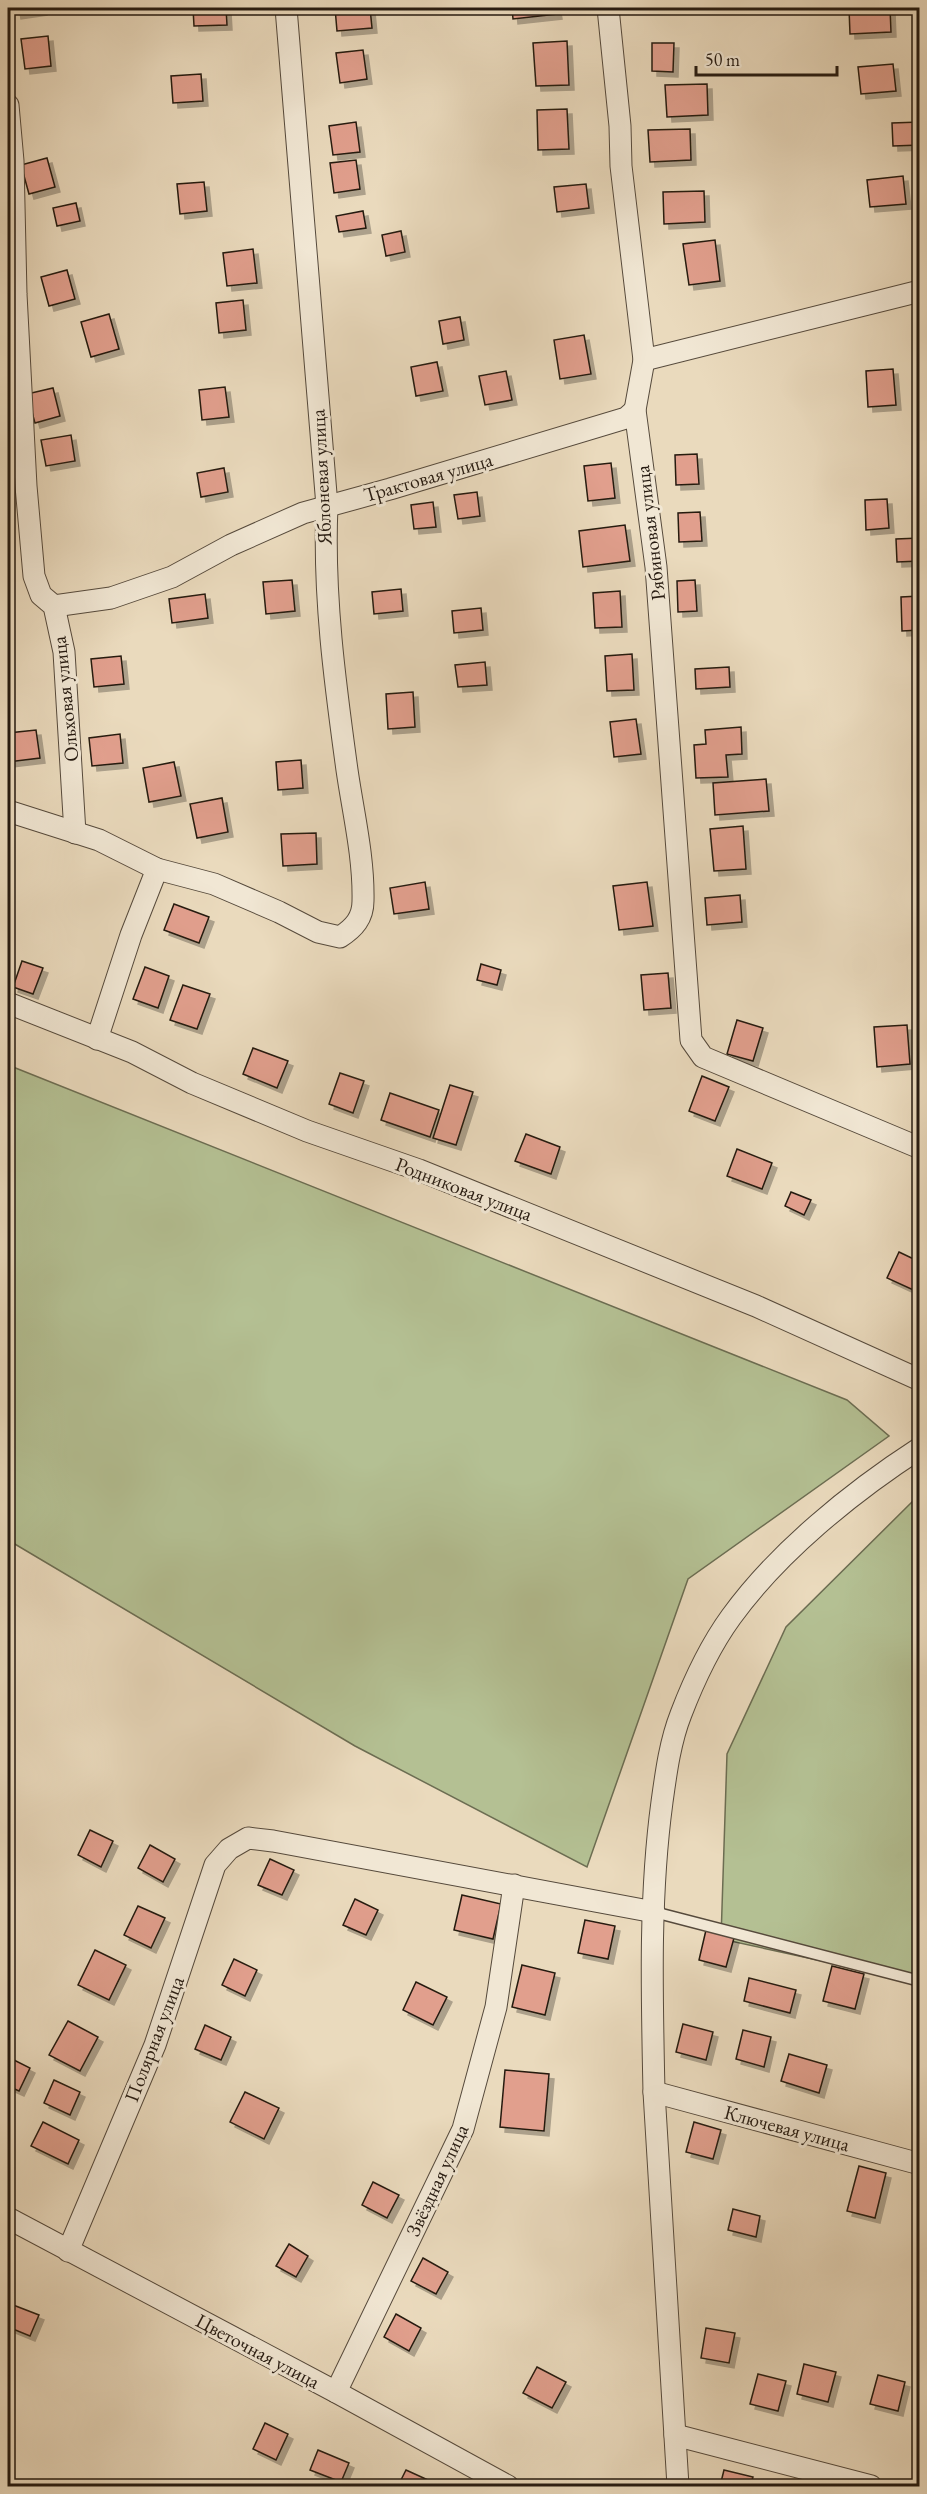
<svg xmlns="http://www.w3.org/2000/svg" width="927" height="2494" viewBox="0 0 927 2494" font-family="'EB Garamond',serif">
<style>
.green{fill:#b4c093;stroke:#6c6d52;stroke-width:1.5}
.building{fill:#e19f8d;stroke:#251a11;stroke-width:1.5;filter:url(#shadow)}
.lines{fill:none;stroke-linecap:round;stroke-linejoin:round}
.lane-casing{stroke:#564a3c;stroke-width:13}
.street-casing{stroke:#564a3c;stroke-width:23}
.lane{stroke:#f1e7d4;stroke-width:10}
.street{stroke:#f1e7d4;stroke-width:21}
.labels{text-anchor:middle;stroke-width:6;stroke-linejoin:round;paint-order:stroke}
.street-label{font-size:20px;fill:#251a11;stroke:#f1e7d4}
</style>
<defs>
<filter id="shadow"><feDropShadow dx="5" dy="5" stdDeviation="0" flood-color="#0004"/></filter>
</defs>
<rect width="100%" height="100%" fill="#eadabd"/>
<filter id="stains"><feTurbulence type="fractalNoise" baseFrequency=".00333" numOctaves="4"/><feColorMatrix values="0 0 0 0 .2 0 0 0 0 .09 0 0 0 0 .02 0 0 0 .5 -.17"/></filter>
<radialGradient id="worn" r=".72"><stop offset=".6" stop-color="#630" stop-opacity="0"/><stop offset="1" stop-color="#630" stop-opacity=".3"/></radialGradient>
<g class="green">
<polygon points="8,1065 847,1400 889,1436 688,1579 587,1867 355,1746 8,1540"/>
<polygon points="919,1495 919,1982 721,1939 727,1754 786,1627"/>
</g>
<g class="building">
<polygon points="15,8 42,8 42,10 16,14"/>
<polygon points="193,8 226,8 227,25 194,26"/>
<polygon points="335,8 370,8 372,28 337,31"/>
<polygon points="512,8 556,8 557,14 513,19"/>
<polygon points="849,8 890,8 891,32 850,34"/>
<polygon points="48,36 51,66 25,69 21,39"/>
<polygon points="567,41 569,85 536,86 533,43"/>
<polygon points="652,43 674,43 673,72 652,71"/>
<polygon points="363,50 367,79 340,83 336,53"/>
<polygon points="893,64 896,91 861,94 858,67"/>
<polygon points="201,74 203,101 173,103 171,76"/>
<polygon points="707,84 708,115 667,117 665,85"/>
<polygon points="567,109 569,149 538,150 537,110"/>
<polygon points="356,122 360,152 333,155 329,126"/>
<polygon points="920,122 920,145 893,146 892,123"/>
<polygon points="690,129 691,160 650,162 648,130"/>
<polygon points="47,158 55,187 29,194 21,165"/>
<polygon points="356,160 360,189 334,193 330,163"/>
<polygon points="903,176 906,204 870,207 867,180"/>
<polygon points="204,182 207,211 180,214 177,184"/>
<polygon points="586,184 589,208 557,212 554,187"/>
<polygon points="704,191 705,222 664,224 663,192"/>
<polygon points="76,203 80,221 57,226 53,208"/>
<polygon points="363,211 366,228 339,232 336,216"/>
<polygon points="401,231 405,252 386,256 382,235"/>
<polygon points="715,240 720,281 689,285 683,244"/>
<polygon points="253,249 257,283 227,286 223,253"/>
<polygon points="67,270 75,299 49,306 41,277"/>
<polygon points="243,300 246,330 219,333 216,303"/>
<polygon points="109,314 119,349 91,357 81,322"/>
<polygon points="460,317 464,340 443,344 439,321"/>
<polygon points="584,335 591,374 560,379 554,340"/>
<polygon points="437,362 443,391 416,396 411,367"/>
<polygon points="893,369 896,405 868,407 866,371"/>
<polygon points="506,371 512,400 485,405 479,376"/>
<polygon points="225,387 229,417 202,420 199,390"/>
<polygon points="53,388 60,416 35,423 27,394"/>
<polygon points="71,435 75,461 46,466 41,440"/>
<polygon points="697,454 699,484 676,485 675,455"/>
<polygon points="611,463 615,498 588,501 584,466"/>
<polygon points="224,468 228,492 201,497 197,473"/>
<polygon points="477,492 480,516 458,519 454,495"/>
<polygon points="887,499 889,528 866,530 865,500"/>
<polygon points="433,502 436,527 414,529 411,505"/>
<polygon points="700,512 702,541 679,542 678,513"/>
<polygon points="625,525 630,561 583,567 579,531"/>
<polygon points="920,538 920,561 897,562 896,539"/>
<polygon points="292,580 295,611 266,614 263,582"/>
<polygon points="695,580 697,611 678,612 677,581"/>
<polygon points="401,589 403,611 374,614 372,592"/>
<polygon points="620,591 622,627 595,628 593,593"/>
<polygon points="205,594 208,618 172,623 169,599"/>
<polygon points="920,596 920,630 902,631 901,597"/>
<polygon points="481,608 483,630 454,633 452,611"/>
<polygon points="632,654 634,690 607,691 605,656"/>
<polygon points="121,656 124,684 94,687 91,659"/>
<polygon points="485,662 487,685 458,687 455,665"/>
<polygon points="729,667 730,687 696,689 695,669"/>
<polygon points="413,692 415,727 388,729 386,694"/>
<polygon points="636,719 641,754 614,757 610,722"/>
<polygon points="741,727 742,754 726,755 728,777 696,778 694,745 706,744 705,730"/>
<polygon points="36,730 40,758 8,762 8,733"/>
<polygon points="120,734 123,763 92,766 89,738"/>
<polygon points="301,760 303,788 278,790 276,762"/>
<polygon points="174,762 181,796 149,802 143,768"/>
<polygon points="766,779 769,811 715,815 713,783"/>
<polygon points="222,798 228,832 197,838 190,804"/>
<polygon points="743,826 746,869 714,871 710,829"/>
<polygon points="316,833 317,864 283,866 281,834"/>
<polygon points="425,882 429,909 394,914 390,888"/>
<polygon points="647,882 653,926 619,930 613,886"/>
<polygon points="740,895 742,922 707,925 705,898"/>
<polygon points="174,904 209,917 199,943 164,930"/>
<polygon points="22,961 43,968 33,994 13,987"/>
<polygon points="481,964 501,970 497,985 477,980"/>
<polygon points="145,967 169,976 158,1008 133,999"/>
<polygon points="668,973 671,1008 644,1010 641,975"/>
<polygon points="183,985 210,994 197,1029 170,1020"/>
<polygon points="737,1020 763,1028 753,1061 727,1054"/>
<polygon points="907,1025 910,1064 877,1067 874,1027"/>
<polygon points="253,1048 288,1061 277,1088 243,1074"/>
<polygon points="340,1073 364,1081 353,1113 329,1104"/>
<polygon points="702,1076 729,1087 715,1121 689,1111"/>
<polygon points="450,1085 473,1092 456,1145 433,1138"/>
<polygon points="390,1093 439,1110 430,1137 381,1120"/>
<polygon points="526,1134 560,1147 551,1174 515,1161"/>
<polygon points="737,1149 772,1163 762,1189 727,1176"/>
<polygon points="791,1192 811,1200 804,1215 785,1206"/>
<polygon points="899,1252 920,1262 920,1293 887,1278"/>
<polygon points="90,1830 113,1841 101,1867 78,1855"/>
<polygon points="150,1845 175,1859 163,1882 138,1868"/>
<polygon points="270,1859 294,1870 282,1895 258,1885"/>
<polygon points="462,1895 501,1904 493,1939 454,1930"/>
<polygon points="355,1899 378,1910 366,1935 343,1925"/>
<polygon points="138,1906 165,1918 151,1948 124,1935"/>
<polygon points="585,1920 615,1926 608,1959 578,1953"/>
<polygon points="706,1930 734,1938 726,1967 699,1960"/>
<polygon points="95,1950 126,1965 109,2000 78,1985"/>
<polygon points="234,1959 257,1970 245,1996 222,1985"/>
<polygon points="522,1965 555,1973 545,2015 512,2007"/>
<polygon points="832,1966 864,1974 855,2009 823,2001"/>
<polygon points="749,1978 796,1990 790,2013 744,2001"/>
<polygon points="416,1982 447,1997 433,2025 403,2010"/>
<polygon points="68,2021 98,2037 80,2071 49,2055"/>
<polygon points="683,2024 713,2032 706,2060 676,2052"/>
<polygon points="205,2025 231,2037 221,2060 195,2049"/>
<polygon points="743,2030 771,2037 764,2067 736,2059"/>
<polygon points="789,2054 827,2065 819,2093 781,2081"/>
<polygon points="8,2057 30,2068 19,2091 8,2086"/>
<polygon points="505,2070 549,2074 544,2131 500,2127"/>
<polygon points="54,2080 80,2092 70,2115 44,2103"/>
<polygon points="245,2092 279,2108 264,2139 230,2122"/>
<polygon points="43,2122 79,2140 68,2164 31,2146"/>
<polygon points="694,2122 721,2130 713,2159 686,2152"/>
<polygon points="859,2166 886,2173 875,2218 847,2211"/>
<polygon points="373,2182 399,2195 387,2218 362,2205"/>
<polygon points="733,2209 760,2216 756,2237 728,2230"/>
<polygon points="289,2244 308,2256 296,2277 276,2266"/>
<polygon points="423,2258 448,2272 436,2294 411,2281"/>
<polygon points="8,2303 39,2315 30,2336 8,2327"/>
<polygon points="396,2314 421,2328 409,2351 384,2337"/>
<polygon points="706,2328 735,2333 729,2363 701,2358"/>
<polygon points="804,2364 836,2372 828,2402 797,2394"/>
<polygon points="537,2367 566,2382 552,2408 523,2393"/>
<polygon points="758,2374 786,2381 778,2411 750,2404"/>
<polygon points="878,2375 905,2382 898,2411 870,2404"/>
<polygon points="265,2423 288,2434 276,2460 253,2449"/>
<polygon points="318,2450 349,2463 341,2482 310,2470"/>
<polygon points="406,2470 439,2485 438,2486 398,2486"/>
<polygon points="724,2470 753,2477 750,2486 720,2486"/>
</g>
<g class="lines">
<defs>
<polyline id="lane" points="654,1912 920,1981"/>
<g id="street">
<polyline points="608,8 620,126 621,166 644,360 635,410 656,567 691,1040 703,1057 920,1148"/>
<polyline points="8,105 13,161 16,294 26,486 34,576 41,595 54,606 64,652 75,833"/>
<polyline points="644,360 920,291"/>
<polyline points="54,606 111,598 172,577 231,545 303,513 390,489 626,418 635,410"/>
<path d="M8,811L99,840L157,869L214,884L279,912L318,932L340,937C354,928 363,918 363,901C364,857 353,812 347,770C335,683 323,594 327,506L286,8"/>
<polyline points="8,1003 132,1052 192,1083 307,1131 419,1170 756,1306 920,1380"/>
<polyline points="97,1039 131,935 157,869"/>
<polyline points="654,2092 920,2164"/>
<polyline points="8,2218 336,2392 508,2486"/>
<polyline points="68,2251 155,2045 215,1865 229,1849 248,1838 273,1841 654,1912"/>
<polyline points="336,2392 463,2129 496,2007 514,1885"/>
<polyline points="675,2435 871,2486"/>
<path d="M678,2486L654,2092C652,1996 649,1898 662,1802C666,1773 670,1742 681,1714C694,1680 710,1646 731,1617C778,1552 852,1492 920,1448"/>
</g>
</defs>
<use href="#lane" class="lane-casing"/>
<use href="#street" class="street-casing"/>
<use href="#lane" class="lane"/>
<use href="#street" class="street"/>
</g>
<g class="labels">
<g class="street-label">
<text transform="translate(321 477) rotate(-93)" y="7">Яблоневая улица</text>
<text transform="translate(428 477) rotate(-16)" y="7">Трактовая улица</text>
<text transform="translate(650 533) rotate(-97)" y="7">Рябиновая улица</text>
<text transform="translate(65 699) rotate(-96)" y="7">Ольховая улица</text>
<text transform="translate(464 1189) rotate(21)" y="7">Родниковая улица</text>
<text transform="translate(154 2039) rotate(-69)" y="7">Полярная улица</text>
<text transform="translate(787 2128) rotate(15)" y="7">Ключевая улица</text>
<text transform="translate(437 2180) rotate(-65)" y="7">Звёздная улица</text>
<text transform="translate(258 2351) rotate(28)" y="7">Цветочная улица</text>
</g>
</g>
<rect width="927" height="2494" fill="none" stroke="#eadabd" stroke-width="30"/>
<rect x="9" y="9" width="909" height="2476" fill="none" stroke="#251a11" stroke-width="3"/>
<rect x="15" y="15" width="897" height="2464" fill="none" stroke="#251a11" stroke-width="1.5"/>
<path d="M696 66v9h141v-9" fill="none" stroke="#251a11" stroke-width="3"/>
<text x="705" y="66" font-size="18" fill="#251a11" stroke="#f1e7d4" stroke-width="4.5" paint-order="stroke">50 m</text>
<rect width="100%" height="100%" filter="url(#stains)"/>
<rect width="100%" height="100%" fill="url(#worn)"/>
</svg>
